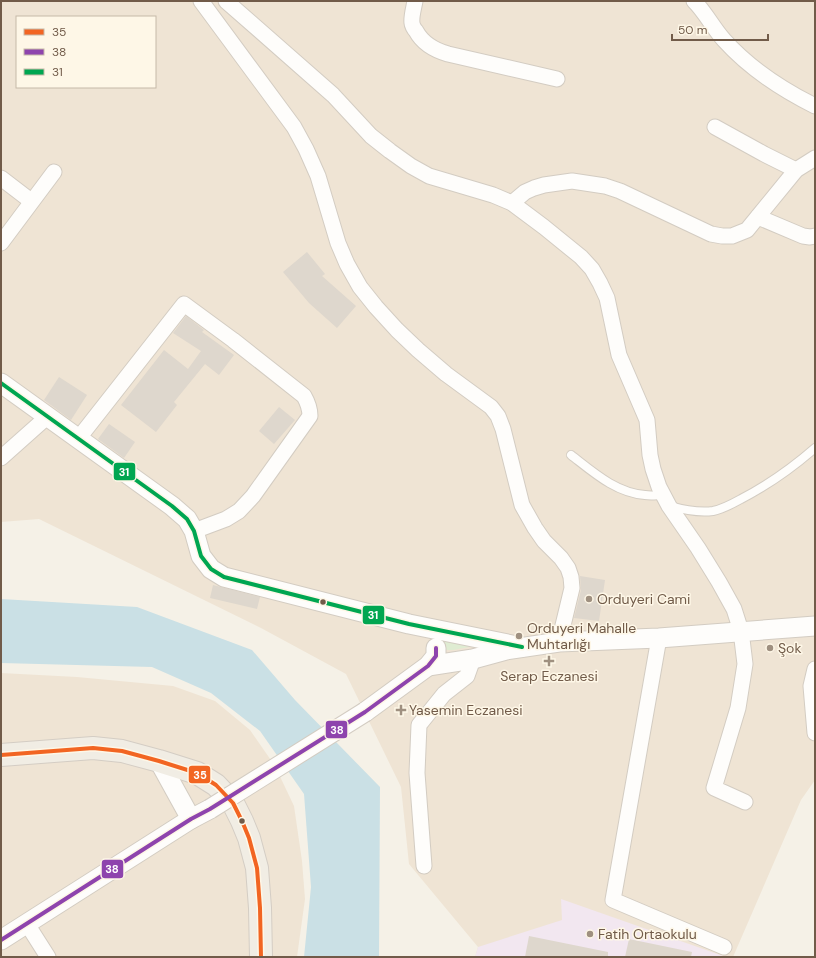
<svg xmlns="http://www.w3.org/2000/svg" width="816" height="958" viewBox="0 0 816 958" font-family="'DM Sans',sans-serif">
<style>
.residential{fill:#efe4d4;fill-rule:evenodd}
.education{fill:#f2e7f0}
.green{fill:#dfecd2}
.water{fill:#cae0e5}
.building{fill:#ded7cd}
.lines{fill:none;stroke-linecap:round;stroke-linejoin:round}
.service-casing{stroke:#d3ccc2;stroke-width:10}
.minor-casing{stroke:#d3ccc2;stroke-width:17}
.tertiary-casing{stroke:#d3ccc2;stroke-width:21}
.primary-casing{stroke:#d4cdc4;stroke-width:24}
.service{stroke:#fefdfb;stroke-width:8}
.minor{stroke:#fefdfb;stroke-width:15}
.tertiary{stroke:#fefdfb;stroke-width:19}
.primary{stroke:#f1ede4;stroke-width:22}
.tertiary-bridge-casing{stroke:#d3ccc2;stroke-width:21;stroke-linecap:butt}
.tertiary-bridge{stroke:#fefdfb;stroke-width:19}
.bus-1-casing{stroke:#fef7e7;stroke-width:7}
.bus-2-casing{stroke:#fef7e7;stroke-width:7}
.bus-3-casing{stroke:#fef7e7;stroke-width:7}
.bus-1{stroke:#f26522;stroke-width:4}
.bus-2{stroke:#8e44ad;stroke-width:4}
.bus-3{stroke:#00a651;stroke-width:4}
.poi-dot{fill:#9f9080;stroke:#fef7e7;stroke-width:1.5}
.bus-dot{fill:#715b49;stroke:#fef7e7;stroke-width:1.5}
.labels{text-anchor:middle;stroke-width:3;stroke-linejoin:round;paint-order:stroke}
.poi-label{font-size:14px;fill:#715b49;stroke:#fef7e7;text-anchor:start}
.line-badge{stroke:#fef7e7;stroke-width:1.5}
.badge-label{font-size:11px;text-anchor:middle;font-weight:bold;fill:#fff}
</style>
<rect width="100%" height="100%" fill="#f5f1e7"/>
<g class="residential">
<path d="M1,1H815V780L801,800L733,957H475L478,947L409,864L401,787L346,674L261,628L39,519L1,522ZM17,17H155V87H17Z"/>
<polygon points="1,673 77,677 173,686 215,701 250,730 275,766 294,806 302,861 305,899 297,957 1,957"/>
</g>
<polygon class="education" points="561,899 726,957 475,957 478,947 562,920"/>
<polygon class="green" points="442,639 485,644 453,650 447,650 443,647"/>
<polygon class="water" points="1,599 137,607 252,650 295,700 380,787 379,957 304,957 311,887 304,794 260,731 211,693 152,667 1,663"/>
<g class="building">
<polygon points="307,252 325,274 322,276 356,306 337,328 309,303 283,272"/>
<polygon points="186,316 204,330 202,332 234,355 219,375 205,364 174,402 177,405 156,432 121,405 164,350 188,369 201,351 173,333"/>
<polygon points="59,377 87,395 71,420 44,400"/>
<polygon points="279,407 295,420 274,444 259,431"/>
<polygon points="109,424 135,442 124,458 98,439"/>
<polygon points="580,576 605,580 599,621 574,618 581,590"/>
<polygon points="213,585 260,597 257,609 210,598"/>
<polygon points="529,936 608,952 608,957 525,957"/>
<polygon points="629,939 692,952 691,957 625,957"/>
</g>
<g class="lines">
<defs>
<g id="service">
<path d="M571,455C593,472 616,493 645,495C651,496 657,495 663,495"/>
<path d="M670,506C684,510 698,513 713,511C723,509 732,504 741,499C768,485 792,468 815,448"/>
</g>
<g id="minor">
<polyline points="201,1 294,127 306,149 318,176 338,243 347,264 360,287 376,307 397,330 418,350 446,374 491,407 498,416 503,429 522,505 535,528 544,541 561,558 568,568 571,577 572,588 559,642"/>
<polyline points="226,1 333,95 371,136 390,151 411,166 429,176 493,195 512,203 544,227 581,257 592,269 600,283 607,298 619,355 647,420 650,455 653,469 659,487 669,506 698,548 719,582 734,609 741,631 745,664 738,708 714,788 745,802"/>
<path d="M415,1C414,7 411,17 412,23C412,25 414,29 416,31C423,44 434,50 448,54L557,79"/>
<path d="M694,1C706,13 713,28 724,40C750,69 781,89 815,106"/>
<polyline points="715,127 764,154 796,170"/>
<polyline points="1,178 31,201"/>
<polyline points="512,203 525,192 534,188 544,185 572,181 605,186 620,191 711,234 722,236 732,236 747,230 796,170 815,158"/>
<polyline points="758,217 803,236 810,237 815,236"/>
<polyline points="1,243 54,172"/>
<path d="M78,439L184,304L233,340L304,396C308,403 310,408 310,416L253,496L239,511L226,519L194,531"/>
<polyline points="1,458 47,417"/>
<polyline points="659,638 613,900 724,947"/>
<polyline points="815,669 811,686 815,733"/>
<polyline points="424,866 417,773 419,725 444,694 467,676 473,659"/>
<polyline points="27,924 48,957"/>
</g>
<g id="tertiary">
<polyline points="1,383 172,506 187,519 194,531 201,556 211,569 224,577 409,624 522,647"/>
<polyline points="428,666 473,659 506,650 559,642 659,638 815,626"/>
<polyline points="365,712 428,666 436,656 436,648"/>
<polyline points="159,761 191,819"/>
<polyline points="1,940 191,819 210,809"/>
</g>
<polyline id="primary" points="1,755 93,748 122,751 159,761 197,773 216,785 233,803 242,821 249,838 257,868 260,908 261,957"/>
</defs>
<use href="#service" class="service-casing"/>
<use href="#minor" class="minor-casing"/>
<use href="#tertiary" class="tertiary-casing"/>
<use href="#primary" class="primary-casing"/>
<use href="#service" class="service"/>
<use href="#minor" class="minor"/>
<use href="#tertiary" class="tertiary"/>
<use href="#primary" class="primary"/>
<defs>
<polyline id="tertiary-bridge" points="210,809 365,712"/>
</defs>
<use href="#tertiary-bridge" class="tertiary-bridge-casing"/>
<use href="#tertiary-bridge" class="tertiary-bridge"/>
<defs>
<polyline id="bus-1" points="1,755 93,748 122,751 159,761 197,773 216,785 233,803 242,821 249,838 257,868 260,908 261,957"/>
<polyline id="bus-2" points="1,940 191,819 210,809 365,712 428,666 436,656 436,648"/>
<polyline id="bus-3" points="1,383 172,506 187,519 194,531 201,556 211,569 224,577 409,624 522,647"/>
</defs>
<use href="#bus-1" class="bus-1-casing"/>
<use href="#bus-2" class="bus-2-casing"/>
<use href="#bus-3" class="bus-3-casing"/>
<use href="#bus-1" class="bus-1"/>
<use href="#bus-2" class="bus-2"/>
<use href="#bus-3" class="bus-3"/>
</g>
<g class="poi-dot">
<circle cx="589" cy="599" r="4"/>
<circle cx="519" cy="636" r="4"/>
<circle cx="770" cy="648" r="4"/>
<path d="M547 655h4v4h4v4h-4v4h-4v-4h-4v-4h4z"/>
<path d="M399 704h4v4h4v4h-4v4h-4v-4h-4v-4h4z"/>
<circle cx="590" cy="934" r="4"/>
</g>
<g class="bus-dot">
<circle cx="323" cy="602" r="3.5"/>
<circle cx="242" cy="821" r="3.5"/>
</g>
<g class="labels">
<g class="poi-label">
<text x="597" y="604">Orduyeri Cami</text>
<text x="527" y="633">Orduyeri Mahalle<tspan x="527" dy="16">Muhtarlığı</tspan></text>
<text x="778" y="653">Şok</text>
<text x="549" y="681" text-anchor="middle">Serap Eczanesi</text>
<text x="409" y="715">Yasemin Eczanesi</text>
<text x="598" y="939">Fatih Ortaokulu</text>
</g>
</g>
<g class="line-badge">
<rect x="113" y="462" width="23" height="19" rx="4" fill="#00a651"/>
<rect x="362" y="605" width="23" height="20" rx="4" fill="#00a651"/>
<rect x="325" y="720" width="23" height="19" rx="4" fill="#8e44ad"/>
<rect x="188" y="765" width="23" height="19" rx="4" fill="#f26522"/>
<rect x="101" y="859" width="23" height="20" rx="4" fill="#8e44ad"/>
</g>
<g class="badge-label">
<text x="124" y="476">31</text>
<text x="373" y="619">31</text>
<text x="337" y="734">38</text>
<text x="200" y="779">35</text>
<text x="112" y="873">38</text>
</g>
<rect width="816" height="958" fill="none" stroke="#715b49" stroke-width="4"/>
<rect x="16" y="16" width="140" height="72" fill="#fef7e7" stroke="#c6b9a8"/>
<rect x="24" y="29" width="20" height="6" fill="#f26522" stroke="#c6b9a8"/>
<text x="52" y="36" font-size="12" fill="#715b49">35</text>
<rect x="24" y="49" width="20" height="6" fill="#8e44ad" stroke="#c6b9a8"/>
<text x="52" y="56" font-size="12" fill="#715b49">38</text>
<rect x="24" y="69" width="20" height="6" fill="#00a651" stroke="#c6b9a8"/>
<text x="52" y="76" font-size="12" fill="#715b49">31</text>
<path d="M672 34v6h96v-6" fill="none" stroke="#715b49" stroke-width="2"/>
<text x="678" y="34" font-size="12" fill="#715b49" stroke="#fef7e7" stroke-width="3" paint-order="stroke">50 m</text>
</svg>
